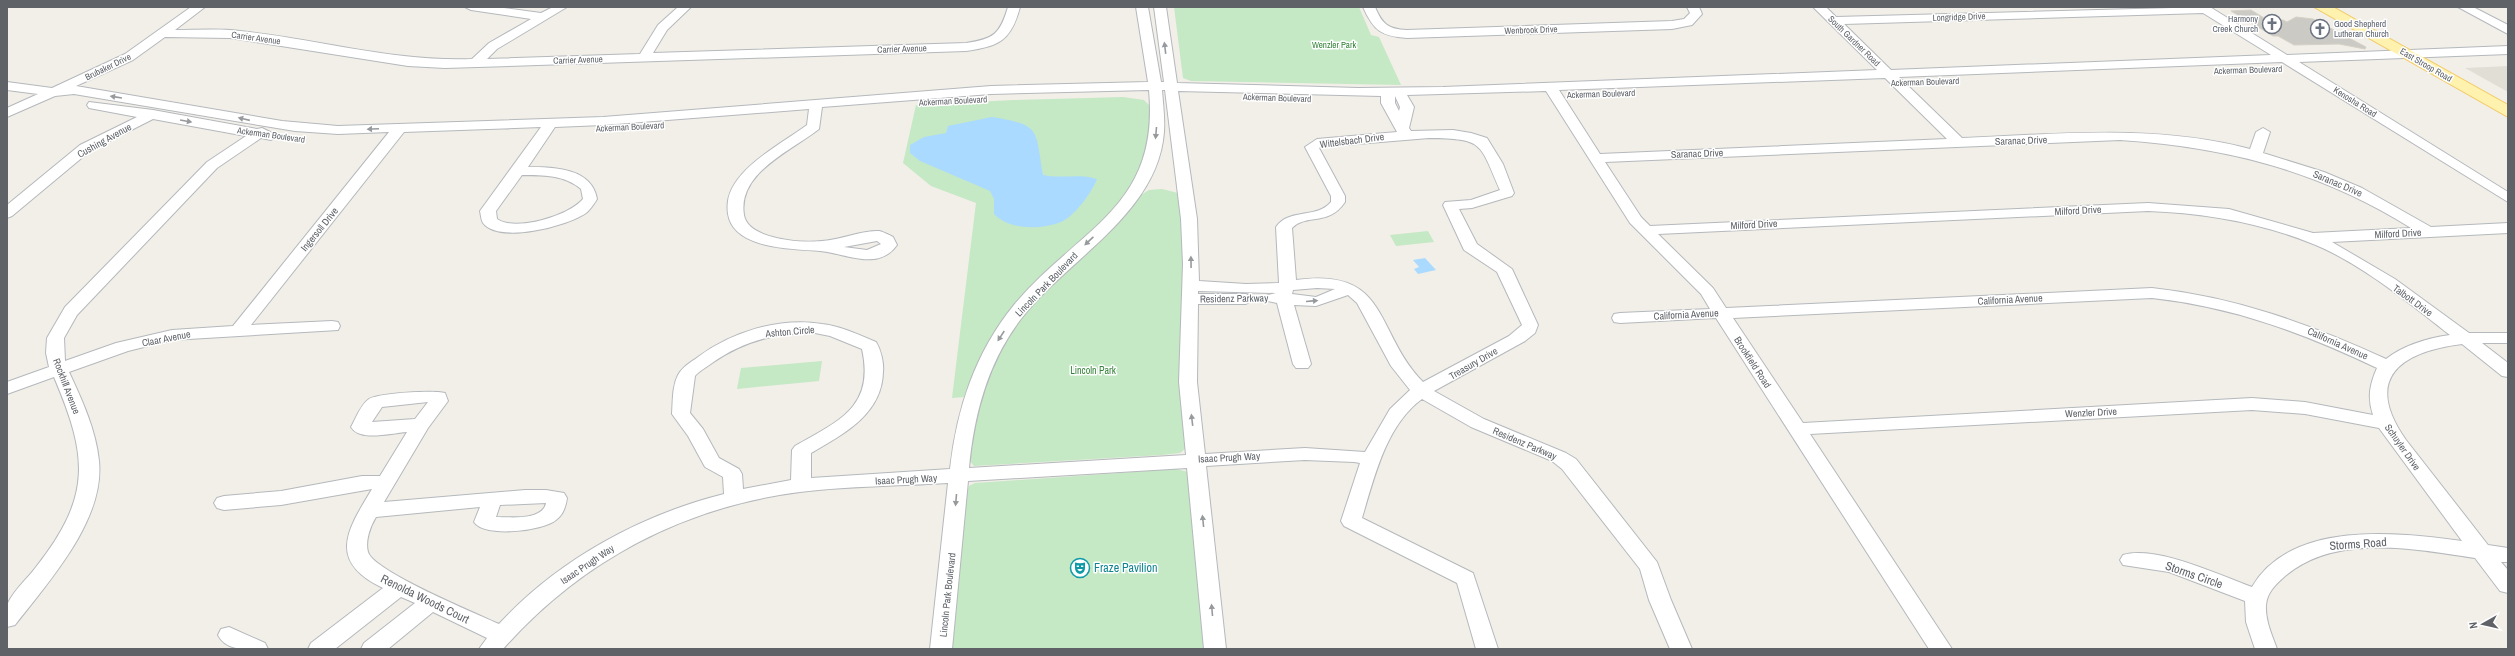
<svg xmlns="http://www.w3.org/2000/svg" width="2515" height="656" viewBox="0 0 2515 656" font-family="'Archivo Narrow',sans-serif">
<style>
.education{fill:#e1ded6}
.green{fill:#c5e8c5}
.water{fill:#aadaff}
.building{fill:#cccac5;stroke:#d6d1c6}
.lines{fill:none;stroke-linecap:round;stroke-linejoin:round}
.minor-casing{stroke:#b5b8bc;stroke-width:2}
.major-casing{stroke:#f2c960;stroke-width:2}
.minor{fill:#fff;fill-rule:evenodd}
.major{fill:#fff2af;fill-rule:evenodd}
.oneway{fill:#979a9d}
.labels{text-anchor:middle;stroke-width:3;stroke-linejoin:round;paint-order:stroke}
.far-street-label{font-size:9px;fill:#5f6368;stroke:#fff}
.far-worship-label{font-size:9px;fill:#5b616d;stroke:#fff;text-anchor:end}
.far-park-label{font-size:9px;fill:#348238;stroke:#fff}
.street-label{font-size:10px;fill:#5f6368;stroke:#fff}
.park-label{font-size:10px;fill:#348238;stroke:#fff}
.near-street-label{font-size:12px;fill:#5f6368;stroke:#fff}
.near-culture-label{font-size:12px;fill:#0d838f;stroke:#fff;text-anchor:start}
</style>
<rect width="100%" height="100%" fill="#f1efe8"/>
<polygon class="education" points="2508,66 2508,92 2465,68"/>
<g class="green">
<polygon points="1174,7 1359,7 1371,35 1379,37 1401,85 1191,81 1183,78"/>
<path d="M1123,97L1144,100L1150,106C1153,144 1140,183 1113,211C1094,232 1070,248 1052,270C1023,303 999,341 972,377L964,397L952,398L976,203L931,186L903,163L916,105L1014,100Z"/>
<path d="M1162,189L1178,193L1184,228L1186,448L1180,453L1162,455L974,466L969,460C973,433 977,406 987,380C1014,306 1082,253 1136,198L1149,190Z"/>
<polygon points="1428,231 1434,242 1396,246 1390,235"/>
<polygon points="822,361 819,381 737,389 741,368"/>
<polygon points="1176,469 1188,472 1205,649 951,649 966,494 969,486 975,483"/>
</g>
<g class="water">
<path d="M992,117C1042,125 1035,130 1043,175C1061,179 1079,173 1097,179C1092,192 1075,216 1061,222C1041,230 1009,230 994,214V199L990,191L920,161L910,153V145L924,137L946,133L948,126Z"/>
<polygon points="1425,258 1436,270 1418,274 1414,269 1419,267 1413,260"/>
</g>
<polygon class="building" points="2251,10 2269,21 2283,20 2287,22 2296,17 2313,19 2366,47 2365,49 2339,44 2294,45 2278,36 2273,36 2231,11"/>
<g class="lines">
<defs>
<g id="minor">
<path d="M191,7H205L175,30C193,30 212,29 230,30C311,37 389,62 472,59L489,43L531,19L471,10L465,7H496L541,13L553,7H567L497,49L487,59L640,54L658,25L678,7H691L667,30L653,53L966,43C994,39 1000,34 1008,7H1020C1011,41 999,46 966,51L445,68L408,66L230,38L165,37L133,60L76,86L282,121L338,126L603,117L991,86L1148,82L1136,7H1148L1161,82H1164L1154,7H1166L1177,83L1358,88L1443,87L1877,70L1813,7H1826L1836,17L2210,7L2287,55L2508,46V54L2299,62L2508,192V202L2282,62L1899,77L1962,138C2059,134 2156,124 2250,149L2256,132L2263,128L2270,132L2263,153L2324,172L2362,188L2431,227L2508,223V233L2332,242L2395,279L2469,333H2508V343H2482L2508,363V377L2502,376L2462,344C2399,352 2363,379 2406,440L2488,545L2508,548V562H2501L2508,570V593L2500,591L2475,558C2414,549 2335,533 2284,577C2275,585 2267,593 2266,605C2265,620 2272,635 2277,649H2255L2246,622L2245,601L2169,572L2123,565L2120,560L2123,555C2156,545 2219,575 2252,587C2291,520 2397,532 2462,541L2379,428L2305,414L2252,410L1810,434L1952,649H1929L1716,318L1620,323L1614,322L1612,318L1614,314L1620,313L1710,309L1701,294L1630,223L1546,91L1407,95L1414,107L1409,128L1411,131L1453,130L1471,133L1487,138L1503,164L1514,193L1512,196L1472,208L1459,209L1477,244L1512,269L1538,325L1535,333L1525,341L1434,391L1484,419L1566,453L1576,459L1657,562L1671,600L1692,649H1670L1649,600L1640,569L1562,469L1552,461L1471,427L1422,399C1386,425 1374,478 1362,518L1473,573L1498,649H1476L1457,583L1344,526L1341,521L1360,463L1354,462L1305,460L1206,466L1226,649H1204L1187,468L968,481L952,649H930L948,483C899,486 849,486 800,492C683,507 581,561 503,649H479L487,638L433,612L388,649H361L364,643L415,603L401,597L335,649H308L311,643L383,588C326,561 348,529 372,489L281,505L224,510L217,508L214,503L217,498L224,496L281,491L362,476H380L407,432C391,433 360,442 351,427C356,418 361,404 369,399C379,393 433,390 445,393L448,401L428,428L384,502L525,490H546L564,493L567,498C566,506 563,515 556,520C543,531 484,538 474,522L480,507L376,517C370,527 365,541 368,552C373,571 477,614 499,624C558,560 640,515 724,494L723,477L705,467L688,436L672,414C673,401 672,387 678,375C683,366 690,363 698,357C732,332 779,317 822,324C841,326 859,335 876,342C881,350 884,363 883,372C882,414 844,434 811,453V478L950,469C957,408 975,353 1014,305C1078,228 1160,209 1149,90L991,94L822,107L819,129C791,151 737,173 744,215C748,240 803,243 822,241C841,240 861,230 879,231C884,232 889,235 893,237L897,245C878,272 845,253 820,251C789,248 721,250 728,201C733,168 783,143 807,125L809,109L603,125L555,127L528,167C554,167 592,168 597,199C594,204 590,210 586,213C568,226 499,244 483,223C481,220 481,215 480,211L541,127L404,132L251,325L332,321L338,322L340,326L338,330L172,340L128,351L69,372C82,400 96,430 99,461C105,520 49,581 15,625L7,627C7,621 5,609 8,603C14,590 28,578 36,567C92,496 88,457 54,377L7,394V382L49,367L46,353L47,338L65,307L207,162L246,136L153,119L90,151L12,216L7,218V205L80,145L137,117L89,108L87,105L89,102L153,110L257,129L262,128L278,136L271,140L261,138L217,168L77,315L64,338L65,361L116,343L172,330L233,326L389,132L338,134L295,131L74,94L55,96L7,117V108L38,94L7,90V82L52,88L125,54ZM2203,13L2271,55L1891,70L1844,24ZM1885,78L1947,139L1600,154L1559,90ZM1162,90H1165L1181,219L1183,264L1179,382L1186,455L969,468C974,414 988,362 1021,319C1066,260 1158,214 1164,132C1165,118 1163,104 1162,90ZM1178,91L1381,96V103L1397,132L1317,139L1305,147L1331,196V202C1317,219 1289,208 1276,227L1279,283L1246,284L1199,281L1197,219ZM1395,96L1400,107L1399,111L1395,103ZM1429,138C1484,139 1479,142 1500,190L1471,200L1445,202L1443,205L1464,250L1497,272L1522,325L1509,336L1423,382C1374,332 1390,267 1296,280L1292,228C1307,213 1328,227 1345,202V196L1319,148L1321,147ZM2120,140C2227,147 2320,171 2411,228L2313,233L2229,209L2148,203L1650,226L1641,217L1605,162ZM522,175C543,175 565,175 581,189L583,199C569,216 515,232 497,219L496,211ZM2148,211C2202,213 2257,222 2308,242C2357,260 2410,304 2450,335C2428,338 2404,345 2386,359C2310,324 2235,297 2152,288L1726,308L1713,288L1658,234ZM877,241L881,244L867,250L844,247ZM1317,288L1335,289L1316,297L1292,294L1293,290ZM1198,291L1276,293L1268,295L1266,298L1268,301L1277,303L1293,364L1296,368H1308L1311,364L1294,305L1316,306L1348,295L1357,303L1391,366L1410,390L1390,409L1365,452L1305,448L1205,454L1197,382L1198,304H1246L1254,299L1246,294H1198ZM2152,298C2234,307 2303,333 2377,368C2370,384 2367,397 2373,415L2305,402L2252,398L1803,423L1733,318ZM815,333L830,336L862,349C875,407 839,421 795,446L792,450L791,480L743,489L742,474L739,469L719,458L703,429L690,413L695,376C699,371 707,367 712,363C743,341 777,332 815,333ZM428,402L415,419L372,422L382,407ZM546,503C543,521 509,517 496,517L500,505Z"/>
<path d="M1363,7H1375C1382,24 1388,29 1407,30L1672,21L1684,19L1690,13L1687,7H1699L1702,14L1692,25L1672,29L1407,38C1381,36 1374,31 1363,7Z"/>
<polygon points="2458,7 2473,7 2508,25 2508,34"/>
<path d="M229,627L265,643L268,649C251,649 227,653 218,635L221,629Z"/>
</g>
<polygon id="major" points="2314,7 2333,7 2508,105 2508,117"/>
</defs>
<use href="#minor" class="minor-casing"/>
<use href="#major" class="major-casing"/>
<use href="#minor" class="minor"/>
<use href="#major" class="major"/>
</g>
<defs><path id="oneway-solid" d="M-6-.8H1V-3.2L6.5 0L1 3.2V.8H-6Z"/></defs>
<g class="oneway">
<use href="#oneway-solid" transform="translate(1165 48) rotate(-97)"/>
<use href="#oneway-solid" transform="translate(116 97) rotate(-171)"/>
<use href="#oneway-solid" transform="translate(244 119) rotate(-167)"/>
<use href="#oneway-solid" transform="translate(186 121) rotate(10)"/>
<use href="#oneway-solid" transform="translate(373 129) rotate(178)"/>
<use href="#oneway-solid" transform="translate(1156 133) rotate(95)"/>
<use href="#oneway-solid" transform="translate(1089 241) rotate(137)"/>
<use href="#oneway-solid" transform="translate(1191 262) rotate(-91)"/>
<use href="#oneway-solid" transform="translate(1312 301) rotate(-5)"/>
<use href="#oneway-solid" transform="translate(1001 336) rotate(123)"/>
<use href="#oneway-solid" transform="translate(1192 420) rotate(-97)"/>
<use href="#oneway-solid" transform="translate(956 500) rotate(95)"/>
<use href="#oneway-solid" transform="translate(1203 521) rotate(-96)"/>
<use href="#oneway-solid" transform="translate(1212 610) rotate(-95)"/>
</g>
<defs>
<symbol id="church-ring" viewBox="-11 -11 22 22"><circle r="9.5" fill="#fff" stroke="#6b7280" stroke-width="1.5"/><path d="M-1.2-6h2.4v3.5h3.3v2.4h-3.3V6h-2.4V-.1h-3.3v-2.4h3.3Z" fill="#6b7280"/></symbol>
<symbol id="theatre-ring" viewBox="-11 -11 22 22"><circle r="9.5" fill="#fff" stroke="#0f9aa8" stroke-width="1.5"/><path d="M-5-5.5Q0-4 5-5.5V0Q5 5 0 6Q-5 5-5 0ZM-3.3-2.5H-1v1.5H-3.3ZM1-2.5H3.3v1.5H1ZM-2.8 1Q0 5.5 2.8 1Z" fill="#0f9aa8"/></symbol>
</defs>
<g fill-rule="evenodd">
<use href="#church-ring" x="2261" y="13" width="22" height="22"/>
<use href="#church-ring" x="2309" y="18" width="22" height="22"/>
<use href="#theatre-ring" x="1069" y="557" width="22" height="22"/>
</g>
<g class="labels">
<g class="far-street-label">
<text transform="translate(1959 17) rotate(-2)" y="3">Longridge Drive</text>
<text transform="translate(1531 30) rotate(-2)" y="3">Wenbrook Drive</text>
<text transform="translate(256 38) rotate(8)" y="3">Carrier Avenue</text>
<text transform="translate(1854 41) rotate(44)" y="3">South Gardner Road</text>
<text transform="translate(902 49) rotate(-2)" y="3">Carrier Avenue</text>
<text transform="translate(578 60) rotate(-2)" y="3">Carrier Avenue</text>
<text transform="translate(2426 65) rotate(30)" y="3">East Stroop Road</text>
<text transform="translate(108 67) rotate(-26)" y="3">Brubaker Drive</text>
<text transform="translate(2248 70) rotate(-2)" y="3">Ackerman Boulevard</text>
<text transform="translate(1925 82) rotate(-2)" y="3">Ackerman Boulevard</text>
<text transform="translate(1601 94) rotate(-2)" y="3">Ackerman Boulevard</text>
<text transform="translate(1277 98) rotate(2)" y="3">Ackerman Boulevard</text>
<text transform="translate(953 101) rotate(-3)" y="3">Ackerman Boulevard</text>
<text transform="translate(2355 102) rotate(32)" y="3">Kenosha Road</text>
<text transform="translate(630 127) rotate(-3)" y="3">Ackerman Boulevard</text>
<text transform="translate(271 135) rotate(8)" y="3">Ackerman Boulevard</text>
</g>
<g class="far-worship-label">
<text x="2258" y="22">Harmony<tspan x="2258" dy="10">Creek Church</tspan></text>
<text x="2334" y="27" text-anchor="start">Good Shepherd<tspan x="2334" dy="10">Lutheran Church</tspan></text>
</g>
<g class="far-park-label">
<text x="1334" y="48">Wenzler Park</text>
</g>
<g class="street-label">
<text transform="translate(104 140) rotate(-29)" y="4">Cushing Avenue</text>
<text transform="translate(1352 140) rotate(-7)" y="4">Wittelsbach Drive</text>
<text transform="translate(2021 140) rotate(-2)" y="4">Saranac Drive</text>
<text transform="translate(1697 153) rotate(-2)" y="4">Saranac Drive</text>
<text transform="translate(2338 183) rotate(23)" y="4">Saranac Drive</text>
<text transform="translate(2078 210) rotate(-3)" y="4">Milford Drive</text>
<text transform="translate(1754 224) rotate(-3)" y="4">Milford Drive</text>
<text transform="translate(319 229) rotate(-51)" y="4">Ingersoll Drive</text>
<text transform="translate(2398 233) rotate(-3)" y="4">Milford Drive</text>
<text transform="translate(1046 284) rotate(-46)" y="4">Lincoln Park Boulevard</text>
<text transform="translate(1234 298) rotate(-1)" y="4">Residenz Parkway</text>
<text transform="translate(2010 299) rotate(-3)" y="4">California Avenue</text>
<text transform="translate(2413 300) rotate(36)" y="4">Talbott Drive</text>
<text transform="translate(1686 314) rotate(-3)" y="4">California Avenue</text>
<text transform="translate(790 331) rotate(-5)" y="4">Ashton Circle</text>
<text transform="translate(166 338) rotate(-11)" y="4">Claar Avenue</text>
<text transform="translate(2338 343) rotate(24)" y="4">California Avenue</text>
<text transform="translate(1753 362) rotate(57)" y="4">Brookfield Road</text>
<text transform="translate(1473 363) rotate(-30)" y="4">Treasury Drive</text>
<text transform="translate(67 386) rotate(69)" y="4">Rockhill Avenue</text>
<text transform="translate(2091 412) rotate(-3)" y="4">Wenzler Drive</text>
<text transform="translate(1525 443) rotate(23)" y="4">Residenz Parkway</text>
<text transform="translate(2403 447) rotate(55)" y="4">Schuyler Drive</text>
<text transform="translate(1229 457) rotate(-3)" y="4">Isaac Prugh Way</text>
<text transform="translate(906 479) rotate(-3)" y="4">Isaac Prugh Way</text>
<text transform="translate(587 564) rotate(-34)" y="4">Isaac Prugh Way</text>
<text transform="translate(947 595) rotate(-84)" y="4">Lincoln Park Boulevard</text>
</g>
<g class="park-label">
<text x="1093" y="374">Lincoln Park</text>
</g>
<g class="near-street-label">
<text transform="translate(2358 544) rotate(-4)" y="4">Storms Road</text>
<text transform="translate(2194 575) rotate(19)" y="4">Storms Circle</text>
<text transform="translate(425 599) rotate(26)" y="4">Renolda Woods Court</text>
</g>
<g class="near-culture-label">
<text x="1094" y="572">Fraze Pavilion</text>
</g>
</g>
<rect width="2515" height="656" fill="none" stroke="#5f6368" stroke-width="16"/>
<g transform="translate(2483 624) rotate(262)" stroke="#ffffff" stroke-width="3" paint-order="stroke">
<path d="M0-3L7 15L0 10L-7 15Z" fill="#5f6368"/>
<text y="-6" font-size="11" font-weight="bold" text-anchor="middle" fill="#5f6368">N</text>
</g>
</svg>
